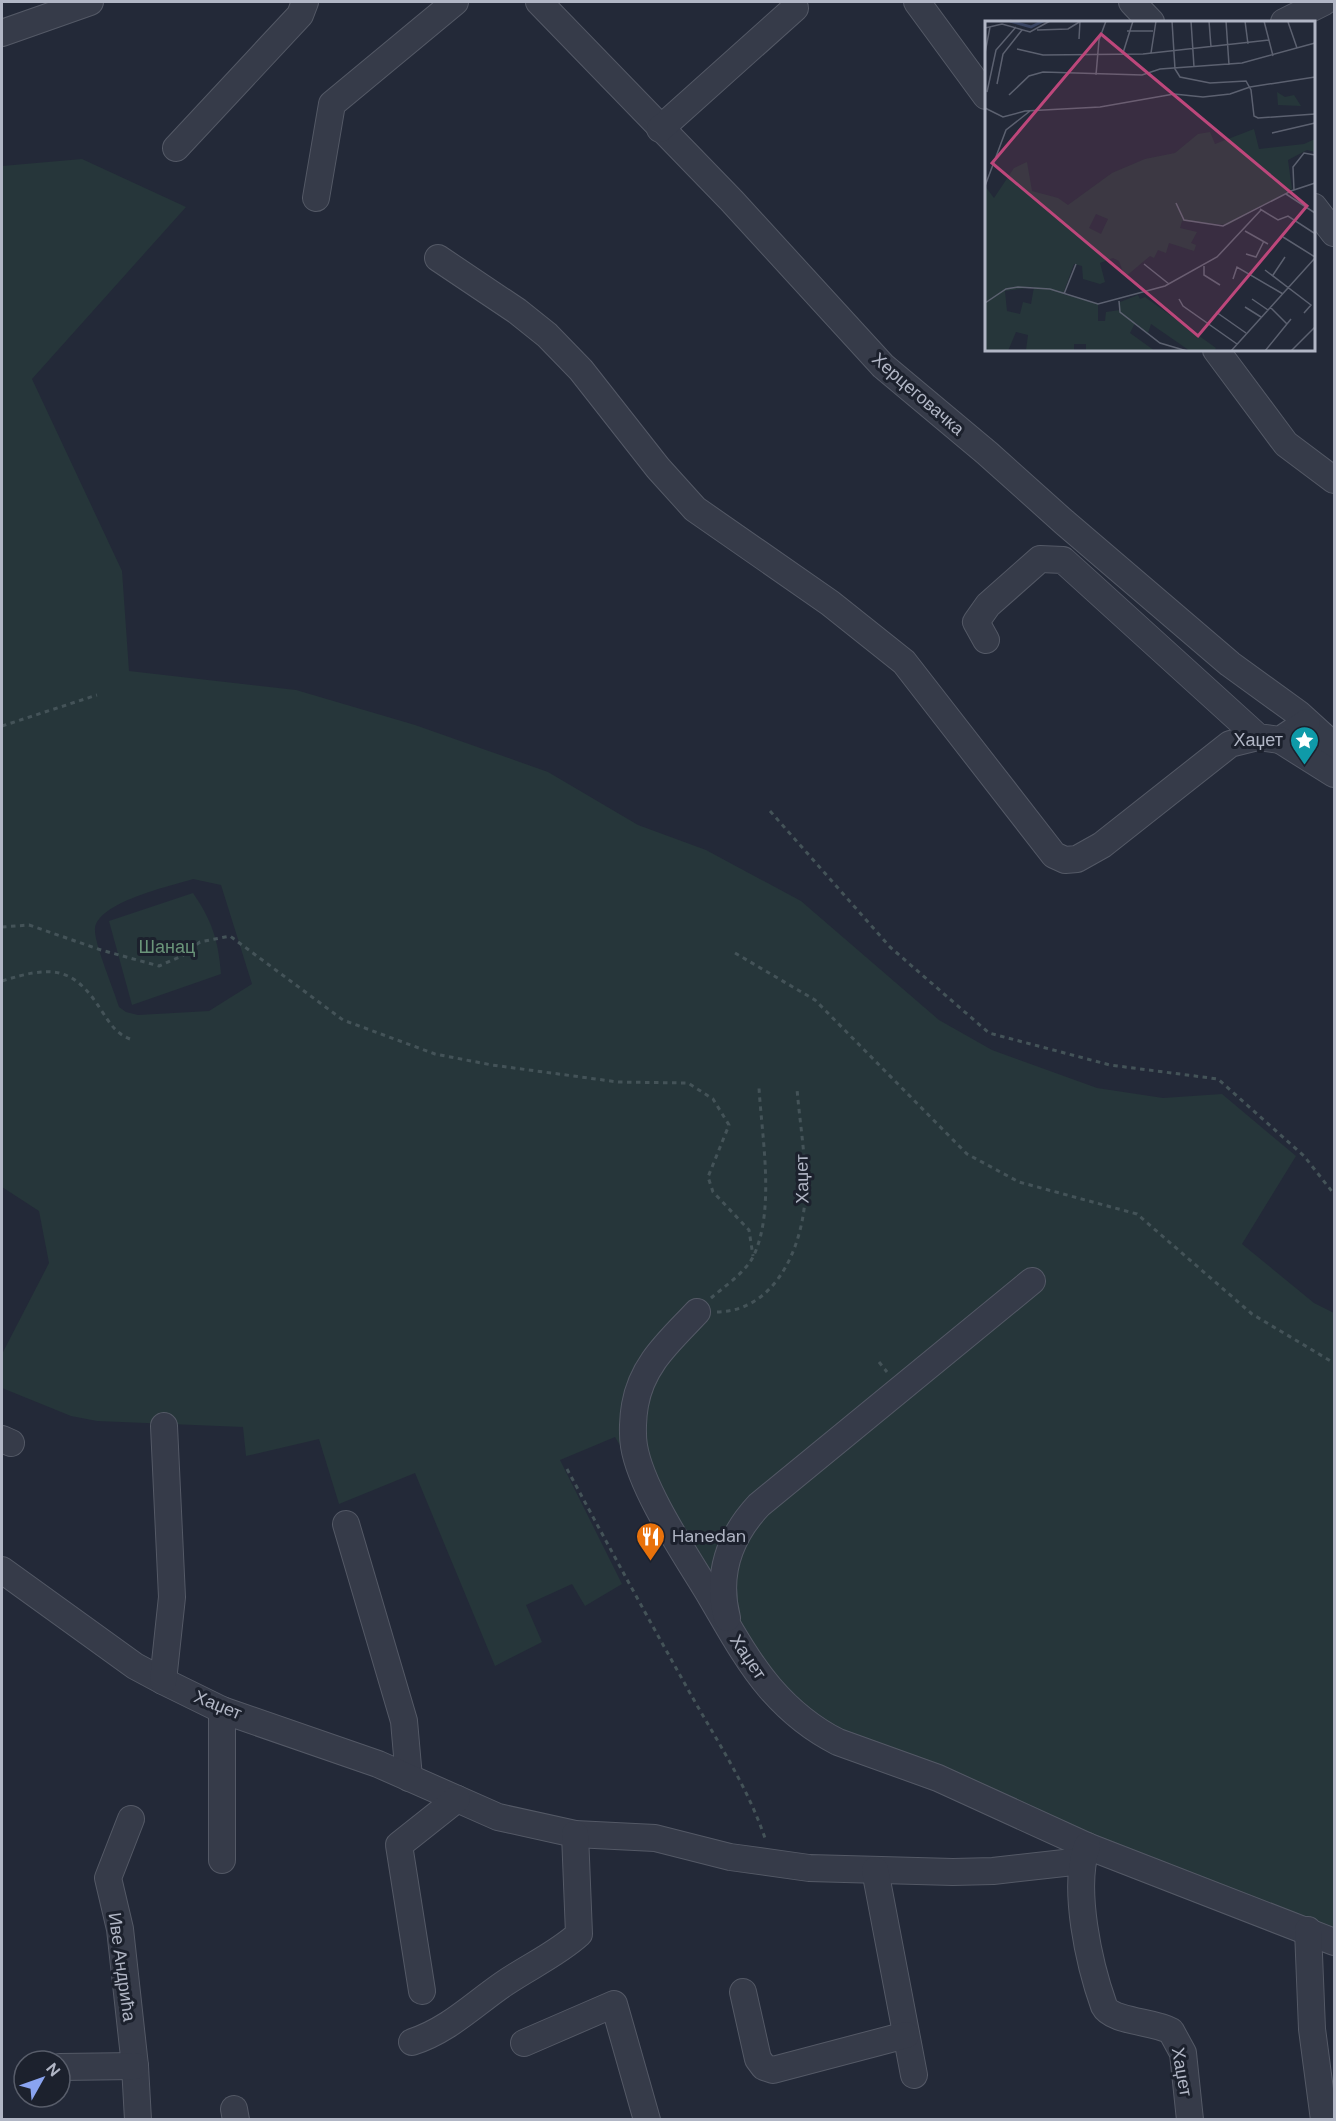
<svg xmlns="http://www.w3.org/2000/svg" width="1336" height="2121" viewBox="0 0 1336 2121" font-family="'DM Sans',sans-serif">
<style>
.green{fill:#26363a;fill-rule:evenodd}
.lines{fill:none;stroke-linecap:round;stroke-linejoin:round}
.minor-casing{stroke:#545966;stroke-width:28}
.path{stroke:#445358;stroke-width:3;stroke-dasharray:4.5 4.5;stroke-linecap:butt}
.minor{stroke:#363b49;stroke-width:26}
.labels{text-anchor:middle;stroke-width:6;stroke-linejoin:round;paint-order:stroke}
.street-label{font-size:18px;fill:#b1b6c5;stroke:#1c212d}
.poi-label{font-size:18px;fill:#b1b6c5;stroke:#1c212d;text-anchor:end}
.park-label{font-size:18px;fill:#6a9479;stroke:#1c212d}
.inset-river{fill:none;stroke:#394461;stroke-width:3}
.inset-road{fill:none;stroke:#5c6170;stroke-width:1.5}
.view{fill:#bd477b;fill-opacity:0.15;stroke:#bd477b;stroke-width:3}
.inset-edge{fill:none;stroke:#b1b6c5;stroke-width:3}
</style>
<rect width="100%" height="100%" fill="#232938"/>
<g class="green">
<path d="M82,159L186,207L32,379L122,571L129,671L296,690L415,725L548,772L638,825L706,850L801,901L939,1020L992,1050L1097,1088L1163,1098L1222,1094L1296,1156L1242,1244L1314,1303L1334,1313V1936L825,1736L730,1630L615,1437L560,1460L622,1584L585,1606L572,1584L526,1605L542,1642L495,1666L415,1473L339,1504L319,1439L246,1456L243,1427L97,1421L71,1416L2,1388V1354L49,1263L39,1211L2,1187V166ZM193,879L221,885L252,984L209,1011L138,1015L126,1012L119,1007C114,990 95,945 95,931C93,903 171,886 193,879Z"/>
<path d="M193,893C212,921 218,939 221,974L132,1005L109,921Z"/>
</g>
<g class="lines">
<defs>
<g id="minor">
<polyline points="539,2 732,201 883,366 987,453 1064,522 1230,664 1299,714 1334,746"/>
<polyline points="917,2 986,96"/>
<polyline points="1132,2 1151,22"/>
<polyline points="1284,22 1324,2"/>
<polyline points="2,33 90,2"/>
<polyline points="660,129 795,8"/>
<polyline points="176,148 300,15 305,2"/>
<polyline points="316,198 332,104 455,2"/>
<polyline points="1314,207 1334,233"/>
<polyline points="438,258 517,311 547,335 581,370 658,468 695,509 830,603 904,662 1054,855 1065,860 1077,859 1102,845 1230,744 1258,737"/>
<polyline points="1216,350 1286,444 1334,480"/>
<polyline points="986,640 976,622 988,605 1040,559 1063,560 1258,737 1280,740 1307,722"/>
<polyline points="1280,740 1334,774"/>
<path d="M697,1312C670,1341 642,1364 635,1405C633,1416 632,1434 634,1446C641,1489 685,1554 708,1592C727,1624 746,1660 770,1688C789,1710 812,1729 838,1742L938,1778L1087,1846L1334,1942"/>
<polyline points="2,1439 11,1443"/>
<polyline points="346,1524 404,1721 409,1778"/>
<polyline points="2,1570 135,1666 163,1681 222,1710 378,1764 498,1817 575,1834 655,1838 730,1857 809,1868 953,1872 993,1871 1082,1861"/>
<path d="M727,1618C716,1575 729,1537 759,1505L1032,1281"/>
<polyline points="163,1681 172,1597 164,1426"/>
<polyline points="222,1710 222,1860"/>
<polyline points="131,1819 108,1878 120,1929 135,2066 138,2120"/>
<path d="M1087,1846C1072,1888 1089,1964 1104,2006C1112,2022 1154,2021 1171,2031L1183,2053L1190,2120"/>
<polyline points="875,1870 914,2075"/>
<polyline points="1308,1930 1312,2029 1324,2120"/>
<polyline points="422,1991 399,1845 457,1799"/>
<polyline points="743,1992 758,2059 764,2067 773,2070 906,2035"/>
<path d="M412,2042C449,2030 474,2004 505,1983C530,1966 557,1954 579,1934L575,1834"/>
<polyline points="524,2043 614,2004 647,2120"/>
<polyline points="60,2067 135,2066"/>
<polyline points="234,2109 236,2120"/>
</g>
</defs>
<use href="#minor" class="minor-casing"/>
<g class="path">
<polyline points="2,726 97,695"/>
<polyline points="770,811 890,947 989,1033 1110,1065 1218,1079 1304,1156 1334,1194"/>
<polyline points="2,927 29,925 101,950 159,966 182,956 200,942 230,936 343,1020 435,1054 492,1065 618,1082 688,1083 713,1099 729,1125 708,1177 713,1192 749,1230 753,1256"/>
<polyline points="735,953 815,1000 967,1154 1019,1182 1137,1214 1252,1314 1334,1363"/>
<path d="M2,981C50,966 73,965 101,1010C110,1023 115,1033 130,1039"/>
<path d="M711,1298C725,1286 746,1272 754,1255C775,1209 762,1138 759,1088"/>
<path d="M717,1312C774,1311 801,1251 805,1200C807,1164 800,1125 797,1089"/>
<polyline points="879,1362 887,1372"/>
<path d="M567,1469C606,1541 645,1613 685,1684C714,1737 747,1784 766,1841"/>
</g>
<use href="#minor" class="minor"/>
</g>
<defs>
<symbol id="sight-pin" viewBox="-11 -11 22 30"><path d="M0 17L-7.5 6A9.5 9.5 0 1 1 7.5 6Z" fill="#0f9aa8" stroke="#1c212d"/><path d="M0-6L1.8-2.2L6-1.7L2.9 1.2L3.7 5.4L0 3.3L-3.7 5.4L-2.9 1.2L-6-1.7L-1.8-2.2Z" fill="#fff"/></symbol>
<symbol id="restaurant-pin" viewBox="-11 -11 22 30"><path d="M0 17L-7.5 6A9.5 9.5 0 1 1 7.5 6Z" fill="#e8710a" stroke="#1c212d"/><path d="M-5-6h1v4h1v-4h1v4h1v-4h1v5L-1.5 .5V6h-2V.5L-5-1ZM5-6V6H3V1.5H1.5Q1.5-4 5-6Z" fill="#fff"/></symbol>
</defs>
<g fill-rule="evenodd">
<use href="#sight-pin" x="1288" y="724" width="33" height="45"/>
<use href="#restaurant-pin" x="634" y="1520" width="33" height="45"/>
</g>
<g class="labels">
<g class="street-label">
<text transform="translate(918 394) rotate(41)" y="6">Херцеговачка</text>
<text transform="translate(802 1179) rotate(-91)" y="6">Хаџет</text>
<text transform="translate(748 1657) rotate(56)" y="6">Хаџет</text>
<text transform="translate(218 1705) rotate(22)" y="6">Хаџет</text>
<text transform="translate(122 1967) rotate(82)" y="6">Иве Андрића</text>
<text transform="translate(1182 2072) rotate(80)" y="6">Хаџет</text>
</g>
<g class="poi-label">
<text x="1283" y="746">Хаџет</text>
<text x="672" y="1542" text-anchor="start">Hanedan</text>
</g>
<g class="park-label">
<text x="167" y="953">Шанац</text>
</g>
</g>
<g transform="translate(985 21)">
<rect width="330" height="330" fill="#232938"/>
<path d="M292,71L300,76L309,74L316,85L293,84ZM269,108L274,128L319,123L330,118V131L322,129L303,139L307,168L243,204L197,200L195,207L212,211L206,222L211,224L209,230L184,222L181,232L173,229L169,237L165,235L140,256L134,240L128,237L115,242L120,261L115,263L98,258L97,245L89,243L78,273L113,283V300H120L121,291L135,289V281L153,274L155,278L160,276L231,327L229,330H205L166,303L163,312L150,302L145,312L170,330H101V323H89V330L41,329L43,314L31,311L23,330H0V165L9,177L29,147L42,141L47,170L73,177L83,184L127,152L160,138L190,132L213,113L225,111L230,123ZM111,193L123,198L116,213L104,207ZM49,266L46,283L38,281L35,293L22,290L20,270Z" fill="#26363a" fill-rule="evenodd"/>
<path class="inset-river" d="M25,0L46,6L58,0"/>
<path class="inset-road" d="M187,0L190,48L195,56L225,62L261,60L266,69L269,95L273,97L330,93M206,0L209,46M224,0L226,26M241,0L244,44M260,0L263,23M279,0L288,35M303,1L312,27M0,7L17,3L45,11L65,0M52,9L83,8L96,0M142,10H168M94,18L95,0M32,28L58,34L158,33L284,19M0,32L5,6M138,32L148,0M166,32L171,0M111,54L114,19L121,0M12,63L18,33L37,9M2,71L11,29L31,6M24,74L44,55L58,51L157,54L175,48L257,42L330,22M0,87L18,96L40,90L115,86L189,73L218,76L245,73L265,66L330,56M287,112L330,102M0,165L21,109L45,90M309,169L308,146L319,132L330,134M301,173L330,192M191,182L199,199L238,205L306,170L330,162M275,188L293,199L303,195L329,212M260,210L283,223M298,216L330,236M261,233L271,236L279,220M159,243L184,263M219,245V254L235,264M280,249L326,284L319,292M288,254L300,236M248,258L252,246L298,273M79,273L91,243M194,278L198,285L252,323M267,278L283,289M134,280L135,291L175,322L202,330M0,282L21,268L33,266L65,268L113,283L180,265L232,236L276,189M260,286L276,296M285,286L302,303M231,291L261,312M246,330L330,237M280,330L306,298M306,330L330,306"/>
<path class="view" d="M116,13L322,185L213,315L7,142Z"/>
<rect width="330" height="330" class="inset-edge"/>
</g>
<rect width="1336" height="2121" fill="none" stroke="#b1b6c5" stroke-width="6"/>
<g transform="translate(42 2079) rotate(50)"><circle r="28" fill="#1c212d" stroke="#585d6a" stroke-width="1.5"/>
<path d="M0-4.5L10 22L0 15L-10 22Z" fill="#8aa4f1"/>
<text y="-9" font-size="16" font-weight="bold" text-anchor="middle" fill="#b1b6c5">N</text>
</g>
</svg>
